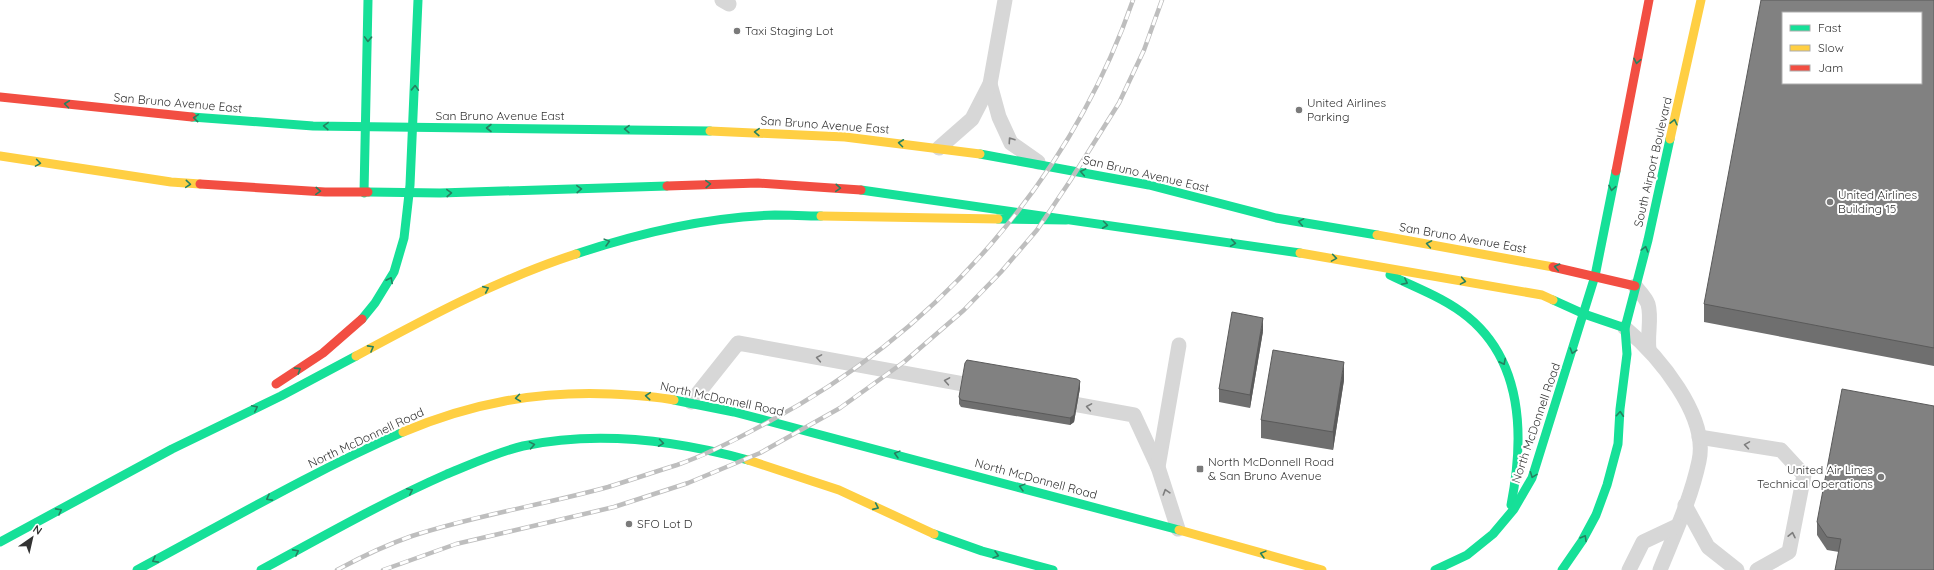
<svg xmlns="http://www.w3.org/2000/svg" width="1934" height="570" viewBox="0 0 1934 570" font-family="Quicksand,sans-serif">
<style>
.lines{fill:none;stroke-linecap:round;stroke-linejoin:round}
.lane{stroke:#d7d7d7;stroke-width:15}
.fast{stroke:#16e098;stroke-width:9}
.slow{stroke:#ffcf43;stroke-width:9}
.jam{stroke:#f24e42;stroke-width:9}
.rail-casing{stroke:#bebebe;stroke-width:4.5}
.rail{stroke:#fff;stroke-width:3;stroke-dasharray:9;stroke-linecap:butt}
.wall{fill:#6f6f6f}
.shaded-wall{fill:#5a5a5a}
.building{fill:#818181;stroke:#5a5a5a;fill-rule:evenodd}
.oneway{stroke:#268160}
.oneway2{stroke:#7d7d7d}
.poi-dot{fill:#7a7a7a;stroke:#fff;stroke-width:1.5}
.labels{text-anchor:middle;stroke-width:4;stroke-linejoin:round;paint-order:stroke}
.poi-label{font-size:12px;fill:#333;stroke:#fff;text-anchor:start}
.street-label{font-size:12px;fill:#333;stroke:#fff}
</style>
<rect width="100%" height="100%" fill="#fff"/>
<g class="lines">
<g class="lane">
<polyline points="722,0 729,4"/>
<polyline points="990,84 999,117 1011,143 1038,162"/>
<polyline points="939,148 972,119 990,84 1005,0"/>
<path d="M1635,286C1639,291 1646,298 1648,304C1652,318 1647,335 1649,349"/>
<path d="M1625,328C1658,355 1709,416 1699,461C1691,499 1674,535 1660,570"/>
<polyline points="1057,401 1134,415 1158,467 1178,529"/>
<polyline points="691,402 738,343 980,387"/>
<polyline points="1699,437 1781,450 1804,475 1789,552 1757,570"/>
<polyline points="1158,467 1179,345"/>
<polyline points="1685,505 1708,547 1737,570"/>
<polyline points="1629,570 1643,542 1677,526"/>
</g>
<g class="fast">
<polyline points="192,117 313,126 710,131"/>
<polyline points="980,154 1149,185 1276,218 1377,235"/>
<polyline points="861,190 1300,253"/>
<polyline points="368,192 440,193 667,186"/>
<polyline points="364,193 368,0"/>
<polyline points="998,219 1066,220"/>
<path d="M576,254C639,233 708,217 775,215C790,215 805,216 821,216"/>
<path d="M1390,275C1416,288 1445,298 1468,317C1524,363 1524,439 1511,505"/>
<polyline points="1553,300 1584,314 1625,328"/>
<polyline points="362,319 375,303 394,272 404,238 410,185 418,0"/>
<polyline points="674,400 734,412 1179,530"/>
<polyline points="934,534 982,551 1053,570"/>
<polyline points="0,542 172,449 281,396 356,356"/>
<path d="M137,570C225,523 312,472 403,432"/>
<path d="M261,570C322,537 383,502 447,474C472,464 497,452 523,446C598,430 675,440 748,460"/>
<polyline points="1435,570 1467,555 1493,534 1514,509 1532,478 1595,276 1616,171"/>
<polyline points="1562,570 1582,541 1596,515 1607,485 1618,444 1620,409 1627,354 1625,328 1648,240 1670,139"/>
</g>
<g class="slow">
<polyline points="710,131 845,137 980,154"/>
<polyline points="1670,139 1701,0"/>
<polyline points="0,156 171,182 200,184"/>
<polyline points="821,216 998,219"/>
<polyline points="1377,235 1553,267"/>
<polyline points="1300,253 1542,295 1553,300"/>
<path d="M356,356C428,317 499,279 576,254"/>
<path d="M403,432C472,403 537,391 611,394C632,395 653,396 674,400"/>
<polyline points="748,460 839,490 934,534"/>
<polyline points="1179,530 1322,570"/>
</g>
<g class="jam">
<polyline points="0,97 192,117"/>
<polyline points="1616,171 1649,0"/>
<polyline points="200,184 325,192 368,192"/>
<polyline points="667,186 758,183 861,190"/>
<polyline points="1553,267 1635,286"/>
<polyline points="276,384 323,353 362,319"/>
</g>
<defs>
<g id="rail">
<path d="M337,570C361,557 386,545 412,536C476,515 543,505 608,487C631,480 654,472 677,465C709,454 741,437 770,421C937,332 1071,179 1133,0"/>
<polyline points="383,570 456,544 614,507 688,483 760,453 840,408 904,362 964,310 1001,272 1037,230 1070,181 1119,103 1144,50 1162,0"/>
</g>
</defs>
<use href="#rail" class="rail-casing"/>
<use href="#rail" class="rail"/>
</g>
<g class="wall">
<polygon points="1934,0 1934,366 1704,322 1704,304"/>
<polygon points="1263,331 1250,408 1219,402 1219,389"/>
<polygon points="1344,380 1333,450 1261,438 1261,420"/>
<polygon points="1080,388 1074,422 1070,425 961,407 959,404 959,397"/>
<polygon points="1934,406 1839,552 1827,550 1817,535 1817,522"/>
</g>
<g class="shaded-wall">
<polygon points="1263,318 1263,331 1250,408 1250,395"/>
<polygon points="1344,362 1344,380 1333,450 1333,432"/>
<polygon points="1080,381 1080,388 1074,422 1070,425 1070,418"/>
</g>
<g class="building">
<path d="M1761,0H1934V348L1704,304ZM1783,13H1921V83H1783Z"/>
<polygon points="1232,312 1263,318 1250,395 1219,389"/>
<polygon points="1273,350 1344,362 1333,432 1261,420"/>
<polygon points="967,360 1077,379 1080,381 1074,415 1070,418 961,400 959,397 965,363"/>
<polygon points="1842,389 1934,406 1934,570 1835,570 1841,539 1827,537 1817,522"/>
</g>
<defs><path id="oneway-chevron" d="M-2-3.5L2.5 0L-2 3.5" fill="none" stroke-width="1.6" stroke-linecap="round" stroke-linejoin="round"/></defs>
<g class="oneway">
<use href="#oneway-chevron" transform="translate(368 39) rotate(92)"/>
<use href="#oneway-chevron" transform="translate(1637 61) rotate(101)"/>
<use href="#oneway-chevron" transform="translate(415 88) rotate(-88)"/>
<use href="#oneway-chevron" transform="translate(67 104) rotate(-173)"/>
<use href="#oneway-chevron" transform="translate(196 118) rotate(-175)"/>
<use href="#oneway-chevron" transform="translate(1674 122) rotate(-77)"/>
<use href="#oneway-chevron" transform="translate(326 126) rotate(-178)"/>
<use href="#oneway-chevron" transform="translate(489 128) rotate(-180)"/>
<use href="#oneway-chevron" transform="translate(627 129) rotate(-179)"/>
<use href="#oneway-chevron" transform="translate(757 132) rotate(-178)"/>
<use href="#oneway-chevron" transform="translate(901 143) rotate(-173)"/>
<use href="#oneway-chevron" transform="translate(38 163) rotate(9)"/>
<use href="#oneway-chevron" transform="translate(1083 172) rotate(-169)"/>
<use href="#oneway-chevron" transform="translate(188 184) rotate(5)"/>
<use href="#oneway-chevron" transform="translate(708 184) rotate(-2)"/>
<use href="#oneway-chevron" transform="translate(838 188) rotate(4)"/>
<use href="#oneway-chevron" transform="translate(1612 188) rotate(101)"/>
<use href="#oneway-chevron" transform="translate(579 189) rotate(-2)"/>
<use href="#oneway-chevron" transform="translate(318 191) rotate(3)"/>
<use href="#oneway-chevron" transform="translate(449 193) rotate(-2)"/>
<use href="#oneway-chevron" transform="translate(1301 222) rotate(-170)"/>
<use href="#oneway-chevron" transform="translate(1105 225) rotate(7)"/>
<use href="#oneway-chevron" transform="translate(607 242) rotate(-15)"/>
<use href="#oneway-chevron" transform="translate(1233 243) rotate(8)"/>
<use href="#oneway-chevron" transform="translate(1429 244) rotate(-170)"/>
<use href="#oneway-chevron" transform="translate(1645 249) rotate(-75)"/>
<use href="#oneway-chevron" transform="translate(1334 258) rotate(9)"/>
<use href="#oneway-chevron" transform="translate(1557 267) rotate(-168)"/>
<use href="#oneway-chevron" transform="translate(390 280) rotate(-63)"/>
<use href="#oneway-chevron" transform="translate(1463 281) rotate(10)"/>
<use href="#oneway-chevron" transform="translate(1405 282) rotate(27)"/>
<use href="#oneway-chevron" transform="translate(486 289) rotate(-24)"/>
<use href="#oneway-chevron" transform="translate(371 348) rotate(-29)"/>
<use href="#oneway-chevron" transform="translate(1573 351) rotate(107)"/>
<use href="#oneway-chevron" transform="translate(1503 362) rotate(63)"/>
<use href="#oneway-chevron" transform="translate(298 370) rotate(-33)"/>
<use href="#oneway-chevron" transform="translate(648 396) rotate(-175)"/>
<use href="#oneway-chevron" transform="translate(518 398) rotate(172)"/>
<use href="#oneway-chevron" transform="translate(255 408) rotate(-26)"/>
<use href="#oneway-chevron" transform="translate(1620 414) rotate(-86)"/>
<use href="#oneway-chevron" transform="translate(661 443) rotate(8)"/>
<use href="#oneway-chevron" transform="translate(532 445) rotate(-10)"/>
<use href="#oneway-chevron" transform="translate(897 454) rotate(-165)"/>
<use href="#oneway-chevron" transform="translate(1533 475) rotate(111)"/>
<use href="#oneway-chevron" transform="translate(1022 487) rotate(-165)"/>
<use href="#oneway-chevron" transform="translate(410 491) rotate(-26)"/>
<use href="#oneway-chevron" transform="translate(269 498) rotate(152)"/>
<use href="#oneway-chevron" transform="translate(876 507) rotate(24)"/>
<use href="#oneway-chevron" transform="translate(59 511) rotate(-28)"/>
<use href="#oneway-chevron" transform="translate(1584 538) rotate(-60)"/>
<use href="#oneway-chevron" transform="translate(296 552) rotate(-28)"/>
<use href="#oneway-chevron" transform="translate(1263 554) rotate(-165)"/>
<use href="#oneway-chevron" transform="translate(996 555) rotate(15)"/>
<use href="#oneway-chevron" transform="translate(155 560) rotate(152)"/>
</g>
<g class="oneway2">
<use href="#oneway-chevron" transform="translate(1011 140) rotate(-124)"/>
<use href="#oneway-chevron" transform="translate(819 358) rotate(-170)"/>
<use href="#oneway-chevron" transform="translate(947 381) rotate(-170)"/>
<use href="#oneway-chevron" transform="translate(1089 407) rotate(-170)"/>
<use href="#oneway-chevron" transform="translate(1747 445) rotate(-171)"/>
<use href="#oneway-chevron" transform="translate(1166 492) rotate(-107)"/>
<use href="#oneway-chevron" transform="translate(1792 535) rotate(-78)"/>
</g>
<g class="poi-dot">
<circle cx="737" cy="31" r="4"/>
<circle cx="1299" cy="110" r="4"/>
<circle cx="1830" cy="202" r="4"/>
<rect x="1196" y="465" width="8" height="8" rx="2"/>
<circle cx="1881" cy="477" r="4"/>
<circle cx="629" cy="524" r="4"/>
</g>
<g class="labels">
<g class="poi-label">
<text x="745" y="35">Taxi Staging Lot</text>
<text x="1307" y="107">United Airlines<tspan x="1307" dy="14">Parking</tspan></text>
<text x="1838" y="199">United Airlines<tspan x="1838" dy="14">Building 15</tspan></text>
<text x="1208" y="466">North McDonnell Road<tspan x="1208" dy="14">&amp; San Bruno Avenue</tspan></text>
<text x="1873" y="474" text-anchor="end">United Air Lines<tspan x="1873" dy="14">Technical Operations</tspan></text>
<text x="637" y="528">SFO Lot D</text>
</g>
<g class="street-label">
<text transform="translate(178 103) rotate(5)" y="4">San Bruno Avenue East</text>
<text x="500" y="120">San Bruno Avenue East</text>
<text transform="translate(825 125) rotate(4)" y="4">San Bruno Avenue East</text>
<text transform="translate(1653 162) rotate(-77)" y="4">South Airport Boulevard</text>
<text transform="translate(1146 174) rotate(13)" y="4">San Bruno Avenue East</text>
<text transform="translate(1463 238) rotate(10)" y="4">San Bruno Avenue East</text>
<text transform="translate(722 399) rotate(12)" y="4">North McDonnell Road</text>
<text transform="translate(1536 423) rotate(-71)" y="4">North McDonnell Road</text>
<text transform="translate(366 438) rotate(-25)" y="4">North McDonnell Road</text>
<text transform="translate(1036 479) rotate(15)" y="4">North McDonnell Road</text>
</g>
</g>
<rect x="1782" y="12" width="140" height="72" fill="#ffffff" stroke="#adadad"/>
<rect x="1790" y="25" width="20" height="6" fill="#16e098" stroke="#adadad"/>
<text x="1818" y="32" font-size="12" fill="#333333">Fast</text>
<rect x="1790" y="45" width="20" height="6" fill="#ffcf43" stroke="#adadad"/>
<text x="1818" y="52" font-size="12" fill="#333333">Slow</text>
<rect x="1790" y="65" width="20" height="6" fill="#f24e42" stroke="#adadad"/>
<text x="1818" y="72" font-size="12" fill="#333333">Jam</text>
<g transform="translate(32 538) rotate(34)" stroke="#ffffff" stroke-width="3" paint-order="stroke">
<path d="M0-3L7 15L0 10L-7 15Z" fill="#333333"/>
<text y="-6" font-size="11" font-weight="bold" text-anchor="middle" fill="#333333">N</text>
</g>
</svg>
